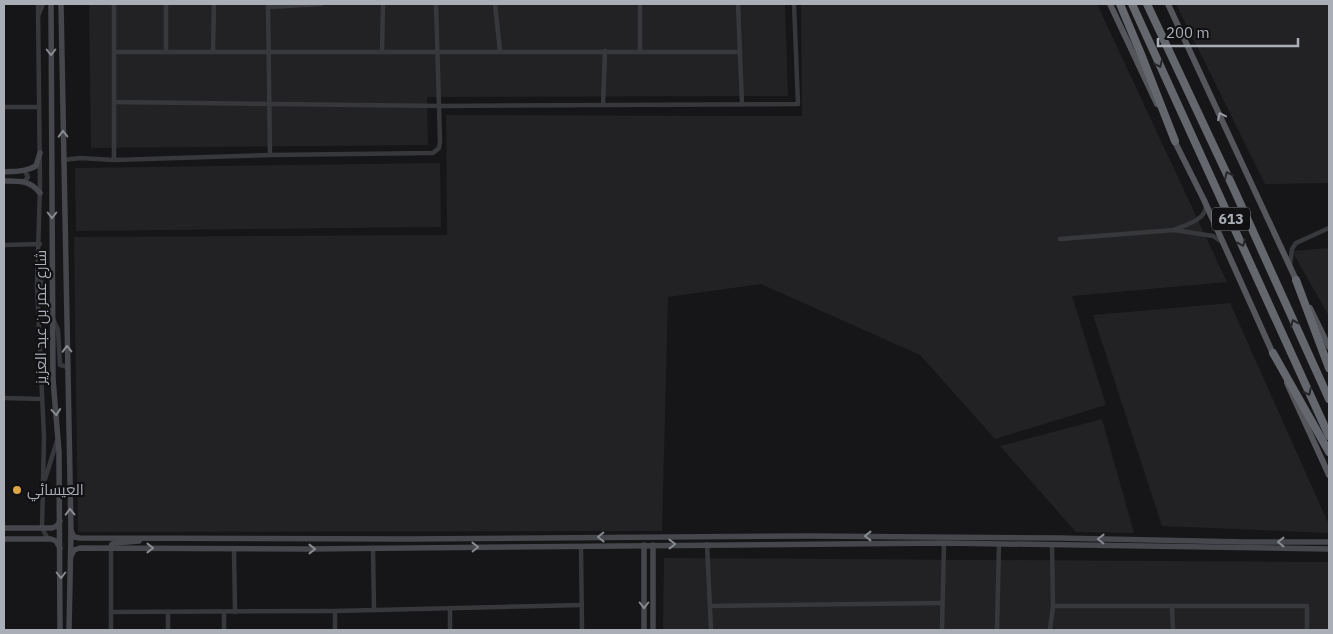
<svg xmlns="http://www.w3.org/2000/svg" width="1333" height="634" viewBox="0 0 1333 634" font-family="'IBM Plex Sans',Cairo,sans-serif">
<style>
.built{fill:#222225}
.lines{fill:none;stroke-linecap:round;stroke-linejoin:round}
.street{stroke:#37383c;stroke-width:4.5}
.secondary{stroke:#46474c;stroke-width:5.5}
.primary{stroke:#54565b;stroke-width:6}
.highway{stroke:#64676d;stroke-width:8}
.oneway{stroke:#878a91}
.oneway2{stroke:#26262a}
.oneway3{stroke:#999ca4}
.poi-dot{fill:#dea548;stroke:#111113;stroke-width:2}
.labels{text-anchor:middle;stroke-width:4.5;stroke-linejoin:round;paint-order:stroke}
.shield{fill:#111113;stroke:#7c7f85;stroke-width:1}
.shield-label{font-size:14px;font-weight:bold;fill:#aaaeb6}
.street-label{font-size:15px;fill:#aaaeb6;stroke:#111113}
.poi-label{font-size:15px;fill:#aaaeb6;stroke:#111113;text-anchor:start}
</style>
<rect width="100%" height="100%" fill="#161618"/>
<g class="built">
<polygon points="89,4 785,4 788,96 427,97 428,145 91,148"/>
<polygon points="801,4 1097,4 1227,282 1072,296 1106,405 995,439 920,355 761,284 668,297 662,531 78,532 74,237 447,235 446,115 802,116"/>
<polygon points="1176,4 1329,4 1329,183 1265,184"/>
<polygon points="440,163 441,227 76,231 75,168"/>
<polygon points="1329,248 1329,316 1292,251"/>
<polygon points="1230,303 1329,525 1329,533 1162,526 1093,315"/>
<polygon points="1102,419 1134,533 1076,532 1000,446"/>
<polygon points="664,558 1329,562 1329,630 663,630"/>
</g>
<g class="lines">
<g class="street">
<polyline points="38,4 40,186 37,285 44,437 42,528 48,539"/>
<polyline points="268,4 270,155"/>
<polyline points="495,4 500,51"/>
<polyline points="738,4 742,104"/>
<polyline points="268,7 321,4"/>
<polyline points="39,14 43,4"/>
<polyline points="382,51 383,4"/>
<polyline points="640,51 640,4"/>
<polyline points="114,52 740,52"/>
<polyline points="166,52 166,4"/>
<polyline points="213,52 214,4"/>
<polyline points="114,102 440,106 798,104 794,4"/>
<polyline points="603,105 605,51"/>
<polyline points="4,107 39,107"/>
<polyline points="63,160 80,158 114,160 270,155 433,153 439,148 440,141 436,4"/>
<polyline points="114,160 114,4"/>
<polyline points="24,182 28,177 25,171"/>
<path d="M1206,206C1206,220 1185,225 1174,230L1213,236L1222,242"/>
<polyline points="1060,239 1174,230"/>
<polyline points="4,245 40,244"/>
<polyline points="1290,265 1292,249 1296,243 1329,228"/>
<polyline points="40,277 48,308 58,330 60,365 68,367"/>
<polyline points="4,398 42,399"/>
<polyline points="45,479 57,441"/>
<polyline points="707,544 711,630"/>
<polyline points="581,546 582,630"/>
<polyline points="373,548 374,610"/>
<polyline points="234,549 235,612"/>
<polyline points="710,606 943,603"/>
<polyline points="1053,606 1307,606 1307,630"/>
<polyline points="1172,606 1173,630"/>
<polyline points="450,608 450,630"/>
<polyline points="111,612 335,611 582,605"/>
<polyline points="168,612 168,630"/>
<polyline points="224,612 224,630"/>
<polyline points="111,630 111,548"/>
<polyline points="335,630 335,611"/>
<polyline points="942,630 944,543"/>
<polyline points="997,630 999,544"/>
<polyline points="1050,630 1053,606 1052,544"/>
</g>
<g class="secondary">
<polyline points="51,4 53,379 59,452 60,630"/>
<polyline points="61,4 71,531 69,630"/>
<path d="M4,172C16,171 25,172 36,166L40,153"/>
<path d="M4,181C19,181 30,180 40,193"/>
<polyline points="4,528 52,528 57,526 60,521"/>
<polyline points="71,531 74,537 80,538 409,539 809,536 1059,538 1246,542 1329,542"/>
<polyline points="4,539 51,539 56,541 60,548"/>
<polyline points="644,545 644,630"/>
<polyline points="653,545 653,630"/>
<polyline points="111,548 112,544 115,543 139,541"/>
<polyline points="71,556 74,550 80,548 307,549 944,543 1329,549"/>
</g>
<g class="primary">
<polyline points="1110,4 1157,104"/>
<polyline points="1168,4 1298,284"/>
<polyline points="1173,138 1204,200 1274,356"/>
<polyline points="1310,308 1329,347"/>
<polyline points="1287,383 1329,475"/>
</g>
<g class="highway">
<polyline points="1120,4 1141,54 1175,141"/>
<polyline points="1132,4 1329,436"/>
<polyline points="1147,4 1232,185 1329,399"/>
<polyline points="1296,280 1329,368"/>
<polyline points="1273,353 1329,452"/>
</g>
</g>
<defs><path id="oneway-chevron" d="M-2-3.5L2.5 0L-2 3.5" fill="none" stroke-width="1.6" stroke-linecap="round" stroke-linejoin="round" transform="scale(1.25)"/></defs>
<g class="oneway">
<use href="#oneway-chevron" transform="translate(51 52) rotate(90)"/>
<use href="#oneway-chevron" transform="translate(63 134) rotate(-91)"/>
<use href="#oneway-chevron" transform="translate(52 215) rotate(90)"/>
<use href="#oneway-chevron" transform="translate(67 349) rotate(-91)"/>
<use href="#oneway-chevron" transform="translate(56 412) rotate(85)"/>
<use href="#oneway-chevron" transform="translate(70 512) rotate(-91)"/>
<use href="#oneway-chevron" transform="translate(868 536) rotate(-180)"/>
<use href="#oneway-chevron" transform="translate(601 537) rotate(179)"/>
<use href="#oneway-chevron" transform="translate(1101 539) rotate(-179)"/>
<use href="#oneway-chevron" transform="translate(1281 542) rotate(180)"/>
<use href="#oneway-chevron" transform="translate(672 544) rotate(-1)"/>
<use href="#oneway-chevron" transform="translate(475 547) rotate(-1)"/>
<use href="#oneway-chevron" transform="translate(150 548)"/>
<use href="#oneway-chevron" transform="translate(312 549)"/>
<use href="#oneway-chevron" transform="translate(61 575) rotate(90)"/>
<use href="#oneway-chevron" transform="translate(644 605) rotate(90)"/>
</g>
<g class="oneway2">
<use href="#oneway-chevron" transform="translate(1159 64) rotate(65)"/>
<use href="#oneway-chevron" transform="translate(1228 175) rotate(-115)"/>
<use href="#oneway-chevron" transform="translate(1242 243) rotate(66)"/>
<use href="#oneway-chevron" transform="translate(1294 323) rotate(-114)"/>
<use href="#oneway-chevron" transform="translate(1308 392) rotate(64)"/>
</g>
<use class="oneway3" href="#oneway-chevron" transform="translate(1221 116) rotate(-115)"/>
<circle class="poi-dot" cx="17" cy="490" r="5"/>
<g class="labels">
<rect class="shield" x="1212" y="207.5" width="38" height="23" rx="4"/>
<g class="shield-label">
<text x="1231" y="224">613</text>
</g>
<g class="street-label">
<text transform="translate(41 317) rotate(-90)" y="5">شارع عمر بن عبد العزيز</text>
</g>
<g class="poi-label">
<text x="27" y="495">العيسائي</text>
</g>
</g>
<rect width="1333" height="634" fill="none" stroke="#aaaeb6" stroke-width="10"/>
<path d="M1158 38v8h140v-8" fill="none" stroke="#aaaeb6" stroke-width="2.5"/>
<text x="1166" y="38" font-size="15" fill="#aaaeb6" stroke="#111113" stroke-width="4" paint-order="stroke">200 m</text>
</svg>
